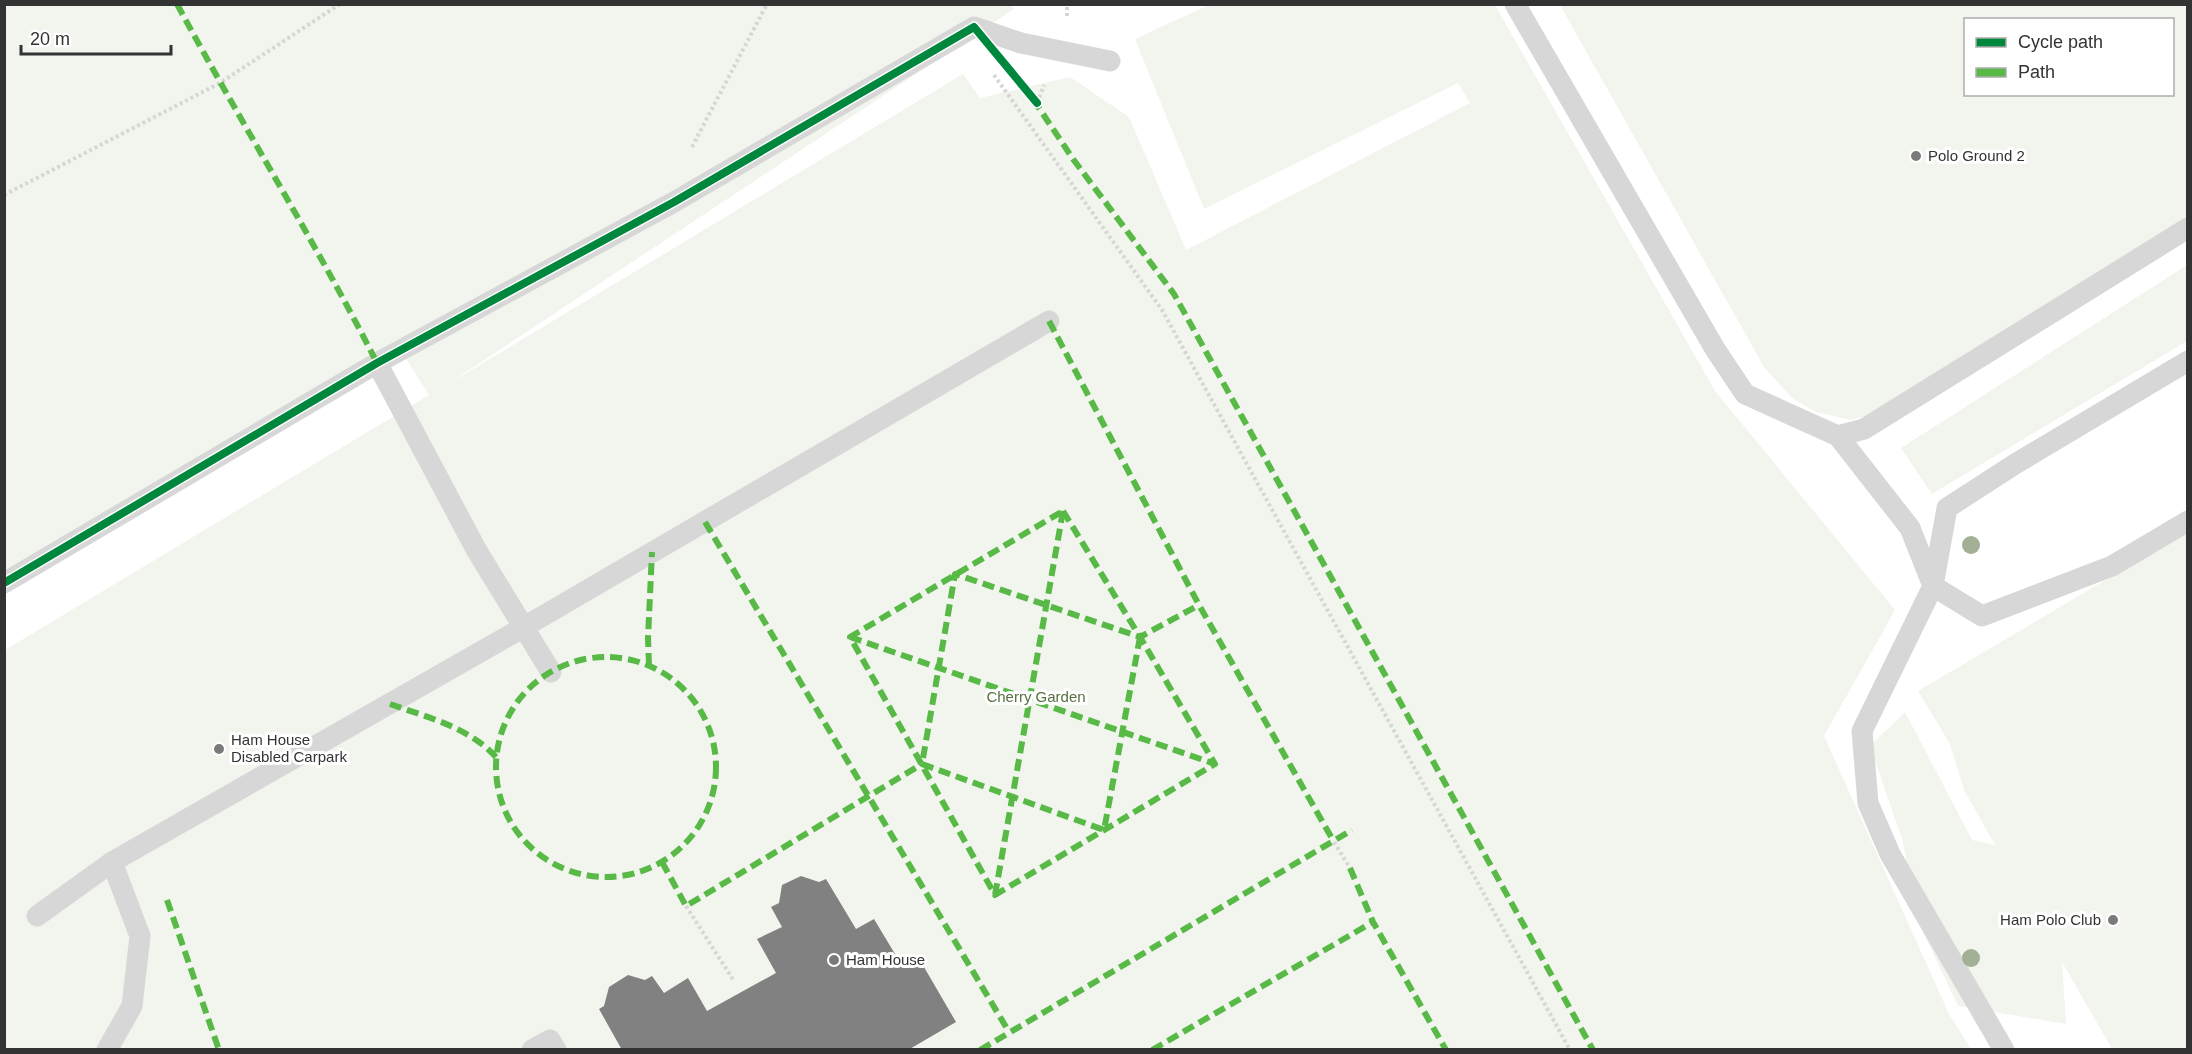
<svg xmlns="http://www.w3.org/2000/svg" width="2192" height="1054" viewBox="0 0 2192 1054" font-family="Arial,sans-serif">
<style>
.green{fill:#f1f5ed;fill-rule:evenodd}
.building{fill:#818181}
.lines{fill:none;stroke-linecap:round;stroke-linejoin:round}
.path{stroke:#d6d6d6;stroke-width:4;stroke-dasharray:3 3;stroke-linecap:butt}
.service{stroke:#d7d7d7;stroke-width:21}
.quiet{stroke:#58b947;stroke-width:6;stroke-dasharray:12 6;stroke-linecap:butt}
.cycleway-casing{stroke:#fff;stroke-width:11}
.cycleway{stroke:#00873e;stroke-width:8}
.tree{fill:#a2b095}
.poi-dot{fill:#7a7a7a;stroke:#fff;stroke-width:2}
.labels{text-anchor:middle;stroke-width:6;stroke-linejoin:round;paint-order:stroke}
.poi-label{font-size:15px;fill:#333;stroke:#fff;text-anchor:start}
.park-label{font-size:15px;fill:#56703f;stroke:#fff}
</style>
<rect width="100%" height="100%" fill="#fff"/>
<g class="green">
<polygon points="1010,4 1014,9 448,384 963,74 980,98 1070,77 1129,117 1186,250 1470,103 1458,83 1204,209 1135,39 1209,5 1495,5 1715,391 1895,610 1824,736 1949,1014 1971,1049 5,1049 5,650 429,395 395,341 5,575 5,5"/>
<path d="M1560,5H2187V217L1903,393L1876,413L1851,420L1816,412L1792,398L1764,367ZM1966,20H2172V94H1966Z"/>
<polygon points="2187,265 2187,341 1932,494 1901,448"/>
<polygon points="2187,532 2187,1049 2112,1049 2062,962 2066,1024 1958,1006 1916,917 1903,842 1870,746 1905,712 1972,840 1995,845 1964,790 1950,744 1918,691"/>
</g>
<polygon class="building" points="801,876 819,882 826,879 856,929 874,919 901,964 917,955 956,1022 908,1050 622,1050 599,1009 604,1006 609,987 628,975 645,980 652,976 664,993 688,978 707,1011 776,973 757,939 782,927 771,907 779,903 782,885"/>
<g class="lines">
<g class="path">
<polyline points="1067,16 1067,4"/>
<polyline points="994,75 1162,310 1570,1050"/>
<polyline points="1037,103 1044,85"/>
<polyline points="692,147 767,4"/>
<polyline points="4,195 220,83 340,4"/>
<polyline points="1334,842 1350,868"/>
<polyline points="686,906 734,981"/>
</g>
<g class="service">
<polyline points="1515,4 1715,349 1745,394 1838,436 1910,528 1933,586 1862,731 1868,803 1890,854 2004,1050"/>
<polyline points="2188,361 2015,464 1947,508 1933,586 1982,616 2112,566 2188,521"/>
<polyline points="377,363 477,551 551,672"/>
<polyline points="1838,436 1864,429 2188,228"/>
<polyline points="4,583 377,363 674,202 974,27 1021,43 1110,61"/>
<polyline points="37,916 112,862 524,627 1049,321"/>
<polyline points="107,1050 132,1006 140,936 112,862"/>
<polyline points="532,1050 550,1040 556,1050"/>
</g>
<g class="quiet">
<path d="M177,4C242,125 315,241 377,363"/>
<polyline points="1033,99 1073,159 1174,294 1593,1050"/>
<polyline points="1049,321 1199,605 1334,842"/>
<polygon points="1063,511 1140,637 1215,764 995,895 850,637"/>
<polyline points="705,522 1009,1032"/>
<polyline points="850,637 1215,764"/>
<polyline points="1140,637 1104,830 922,764 955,574 1140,637 1199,605"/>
<circle cx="606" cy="767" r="110"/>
<polyline points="649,665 648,638 652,552"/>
<path d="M390,704C426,717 469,727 496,757"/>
<polyline points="662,862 686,906 922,764"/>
<polyline points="1350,868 1373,922 1446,1050"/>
<polyline points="995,895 1063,511"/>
<polyline points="167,900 219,1050"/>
<polyline points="980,1050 1352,830"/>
<polyline points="1152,1050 1373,922"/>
</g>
<defs>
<polyline id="cycleway" points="4,583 377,363 674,202 974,27 1037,103"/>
</defs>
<use href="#cycleway" class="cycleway-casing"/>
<use href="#cycleway" class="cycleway"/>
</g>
<g class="tree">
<circle cx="1971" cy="545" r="9"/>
<circle cx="1971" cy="958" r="9"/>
</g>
<g class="poi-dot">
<circle cx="1916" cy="156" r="6"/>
<circle cx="219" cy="749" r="6"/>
<circle cx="2113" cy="920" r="6"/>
<circle cx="834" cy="960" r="6"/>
</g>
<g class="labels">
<g class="poi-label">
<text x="1928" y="161">Polo Ground 2</text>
<text x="231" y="745">Ham House<tspan x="231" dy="17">Disabled Carpark</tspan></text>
<text x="2101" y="925" text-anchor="end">Ham Polo Club</text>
<text x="846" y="965">Ham House</text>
</g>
<g class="park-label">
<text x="1036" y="702">Cherry Garden</text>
</g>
</g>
<rect width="2192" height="1054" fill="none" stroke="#333333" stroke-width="12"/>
<rect x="1964" y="18" width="210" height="78" fill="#ffffff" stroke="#adadad" stroke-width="1.5"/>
<rect x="1976" y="38" width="30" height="9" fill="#00873e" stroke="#adadad" stroke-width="1.5"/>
<text x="2018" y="48" font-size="18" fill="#333333">Cycle path</text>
<rect x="1976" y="68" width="30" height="9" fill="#58b947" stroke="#adadad" stroke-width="1.5"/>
<text x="2018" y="78" font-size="18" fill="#333333">Path</text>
<path d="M21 45v9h150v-9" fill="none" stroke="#333333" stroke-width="3"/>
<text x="30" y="45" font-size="18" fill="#333333" stroke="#ffffff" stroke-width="4.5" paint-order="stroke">20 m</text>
</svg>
